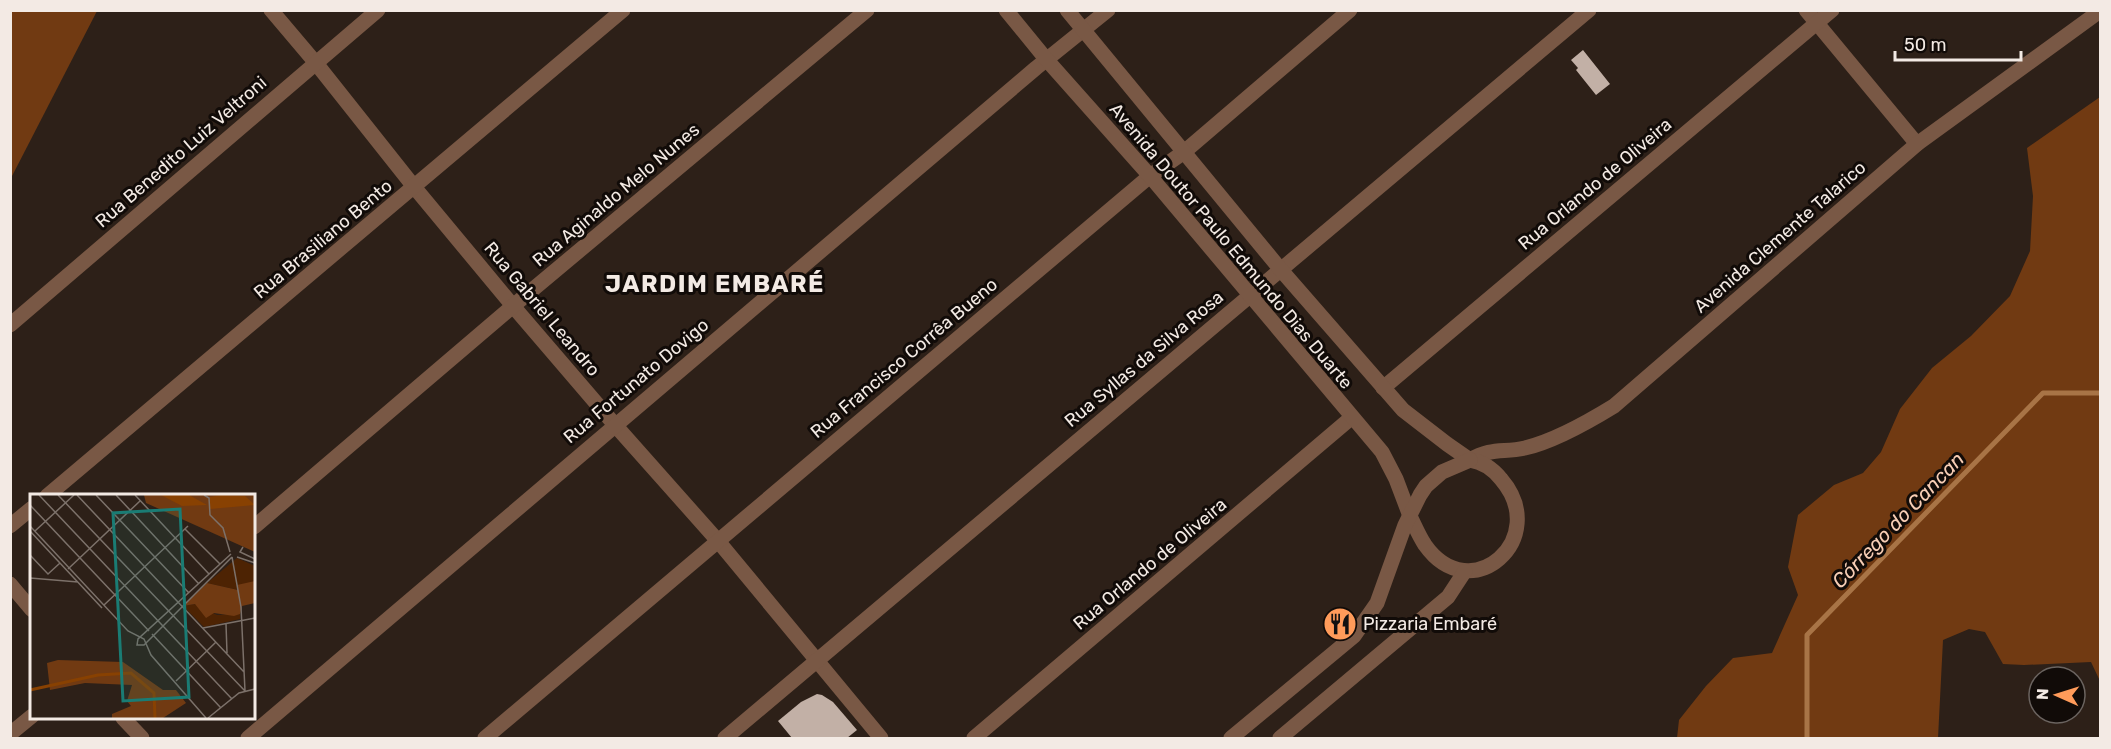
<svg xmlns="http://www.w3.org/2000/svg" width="2111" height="749" viewBox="0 0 2111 749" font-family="Rubik,sans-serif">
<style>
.forest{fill:#713a12}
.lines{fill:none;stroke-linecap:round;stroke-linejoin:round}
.stream{stroke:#a87446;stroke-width:5}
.building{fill:#c2b0a6}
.minor{stroke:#795845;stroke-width:15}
.tertiary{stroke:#795845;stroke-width:15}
.labels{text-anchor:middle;stroke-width:6;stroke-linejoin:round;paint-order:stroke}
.street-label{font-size:18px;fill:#f3eae4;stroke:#110b08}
.poi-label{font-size:18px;fill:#f3eae4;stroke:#110b08;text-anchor:start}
.water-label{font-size:20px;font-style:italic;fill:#f7cdb4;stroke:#110b08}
.district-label{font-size:24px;font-weight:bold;letter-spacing:1.5px;fill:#f3eae4;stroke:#110b08}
.inset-river{fill:none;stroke:#884102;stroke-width:3}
.inset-road{fill:none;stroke:#7c716a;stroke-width:1.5}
.view{fill:#1a7c74;fill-opacity:0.15;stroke:#1a7c74;stroke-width:3}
.inset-edge{fill:none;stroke:#f3eae4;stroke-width:3}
</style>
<rect width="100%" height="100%" fill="#2d2018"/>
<g class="forest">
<polygon points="11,10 97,11 11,178 10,11"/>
<polygon points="2100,97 2100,681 2091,662 2024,665 2003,664 1985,632 1969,629 1943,640 1938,738 1677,738 1679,720 1706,686 1733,658 1772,653 1798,595 1788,567 1798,515 1834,485 1863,473 1881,452 1900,409 1932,368 1971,336 2010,296 2030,251 2033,196 2027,148"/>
</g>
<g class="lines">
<polyline class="stream" points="1807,738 1807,635 2043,393 2100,393"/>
</g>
<g class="building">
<polygon points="1583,50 1610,84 1596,95 1576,70 1578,68 1571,60"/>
<polygon points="817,694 822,695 833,702 857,730 847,738 792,738 778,721 801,702"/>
</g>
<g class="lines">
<g class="minor">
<polyline points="271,10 315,62 415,188 513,306 615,425 718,541 881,738"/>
<polyline points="1806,10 1917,144"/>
<polyline points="10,325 378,10"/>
<polyline points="1383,388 1832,10"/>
<path d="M1470,460C1492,447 1503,453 1525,448C1555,441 1588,422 1614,406L1917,144L2100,11"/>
<polyline points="47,496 623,10"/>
<path d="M1410,516C1415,526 1419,536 1425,545C1471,610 1552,538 1501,479C1493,469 1483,462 1470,460"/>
<polyline points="10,526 32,508"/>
<polyline points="254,527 513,306 867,10"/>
<polyline points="10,584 32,610"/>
<polyline points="123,718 142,738"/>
<polyline points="10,734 32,716"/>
<polyline points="248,738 1036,68 1108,10"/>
<polyline points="485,738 1150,176 1184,152 1350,10"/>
<polyline points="725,738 1589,10"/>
<polyline points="974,738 1351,418"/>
<polyline points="1280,738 1448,597 1465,571"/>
</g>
<g class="tertiary">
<polyline points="1006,10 1046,59 1150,176 1382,452 1396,479 1410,516"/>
<polyline points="1067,10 1281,270 1403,410 1447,444 1470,460"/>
<polyline points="1231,738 1354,636 1377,603 1405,525 1420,495 1426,486 1442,472 1470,460"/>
</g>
</g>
<defs>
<symbol id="restaurant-disc" viewBox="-11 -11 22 22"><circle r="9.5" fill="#ff9b5a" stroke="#110b08"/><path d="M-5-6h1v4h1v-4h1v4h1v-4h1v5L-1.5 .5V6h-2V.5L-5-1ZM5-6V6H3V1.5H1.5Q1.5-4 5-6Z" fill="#111"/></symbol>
</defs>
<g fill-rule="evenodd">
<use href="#restaurant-disc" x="1321" y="605" width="38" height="38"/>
</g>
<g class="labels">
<g class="street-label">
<text transform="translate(181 152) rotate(-41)" y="6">Rua Benedito Luiz Veltroni</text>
<text transform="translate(1595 184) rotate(-40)" y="6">Rua Orlando de Oliveira</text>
<text transform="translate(616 195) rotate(-40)" y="6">Rua Aginaldo Melo Nunes</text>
<text transform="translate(1780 237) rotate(-41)" y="6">Avenida Clemente Talarico</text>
<text transform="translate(323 239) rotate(-40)" y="6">Rua Brasiliano Bento</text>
<text transform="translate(1231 246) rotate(50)" y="6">Avenida Doutor Paulo Edmundo Dias Duarte</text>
<text transform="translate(542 309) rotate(50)" y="6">Rua Gabriel Leandro</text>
<text transform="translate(904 358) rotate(-40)" y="6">Rua Francisco Corrêa Bueno</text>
<text transform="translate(1144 359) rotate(-40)" y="6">Rua Syllas da Silva Rosa</text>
<text transform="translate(636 381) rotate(-40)" y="6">Rua Fortunato Dovigo</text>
<text transform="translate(1150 564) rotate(-40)" y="6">Rua Orlando de Oliveira</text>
</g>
<g class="poi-label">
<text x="1363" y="630">Pizzaria Embaré</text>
</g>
<g class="water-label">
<text transform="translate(1898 520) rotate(-46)" y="7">Córrego do Cancan</text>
</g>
<g class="district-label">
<text x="715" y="292">JARDIM EMBARÉ</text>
</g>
</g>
<g transform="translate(30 494)">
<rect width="225" height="225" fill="#2d2018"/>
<path d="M207,64L225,72V109L208,96L177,89ZM165,110L187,121L210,120V125L174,133L153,112Z" fill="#4d2303"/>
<path d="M114,1H225V58L116,9ZM225,87V109L212,112L210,120L204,122L184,119L176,124L165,110L153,112L177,89L208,96L207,91ZM28,166L93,168L133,196H146L156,209L133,224H82V220L101,212L97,207L102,191L55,189L20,196L17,169Z" fill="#713a12"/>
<path d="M131,1H159L177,11L152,12ZM191,1L215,2L225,11L180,15V3Z" fill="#884102"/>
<path class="inset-river" d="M0,196L68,181L101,179L124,199L125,224"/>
<path class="inset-road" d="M9,1L202,205M28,1L215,197M47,1L214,178M66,1L159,99M86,1L169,90M105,1L179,80M174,1L179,4L180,21L193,34L200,58M0,11L119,137M0,32L98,137L114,145L121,161L176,224M155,35L190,70M0,37L72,114M5,37L44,1M213,53L210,58L225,65M201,60L108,145L107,151H114L202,63M0,61L18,80L30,69M202,63L211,113L215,197M207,63L225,69M38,75L110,7M0,84L48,88M74,111L158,32M196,130L197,159M173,134L225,124M122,140L191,214M146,187L186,148M178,224L209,199L225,195"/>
<path class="view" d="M150,15L159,203L93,207L83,19Z"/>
<rect width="225" height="225" class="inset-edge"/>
</g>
<rect width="2111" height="749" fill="none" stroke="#f3eae4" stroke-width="24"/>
<g transform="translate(2057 695) rotate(273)"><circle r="28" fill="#110b08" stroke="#6b6460" stroke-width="1.5"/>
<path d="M0-4.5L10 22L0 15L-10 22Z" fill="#ff9b5a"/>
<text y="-9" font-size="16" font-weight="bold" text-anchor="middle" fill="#f3eae4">N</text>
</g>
<path d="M1895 51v9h126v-9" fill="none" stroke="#f3eae4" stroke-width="3"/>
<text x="1904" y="51" font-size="18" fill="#f3eae4" stroke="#110b08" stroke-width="4.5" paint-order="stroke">50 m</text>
</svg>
